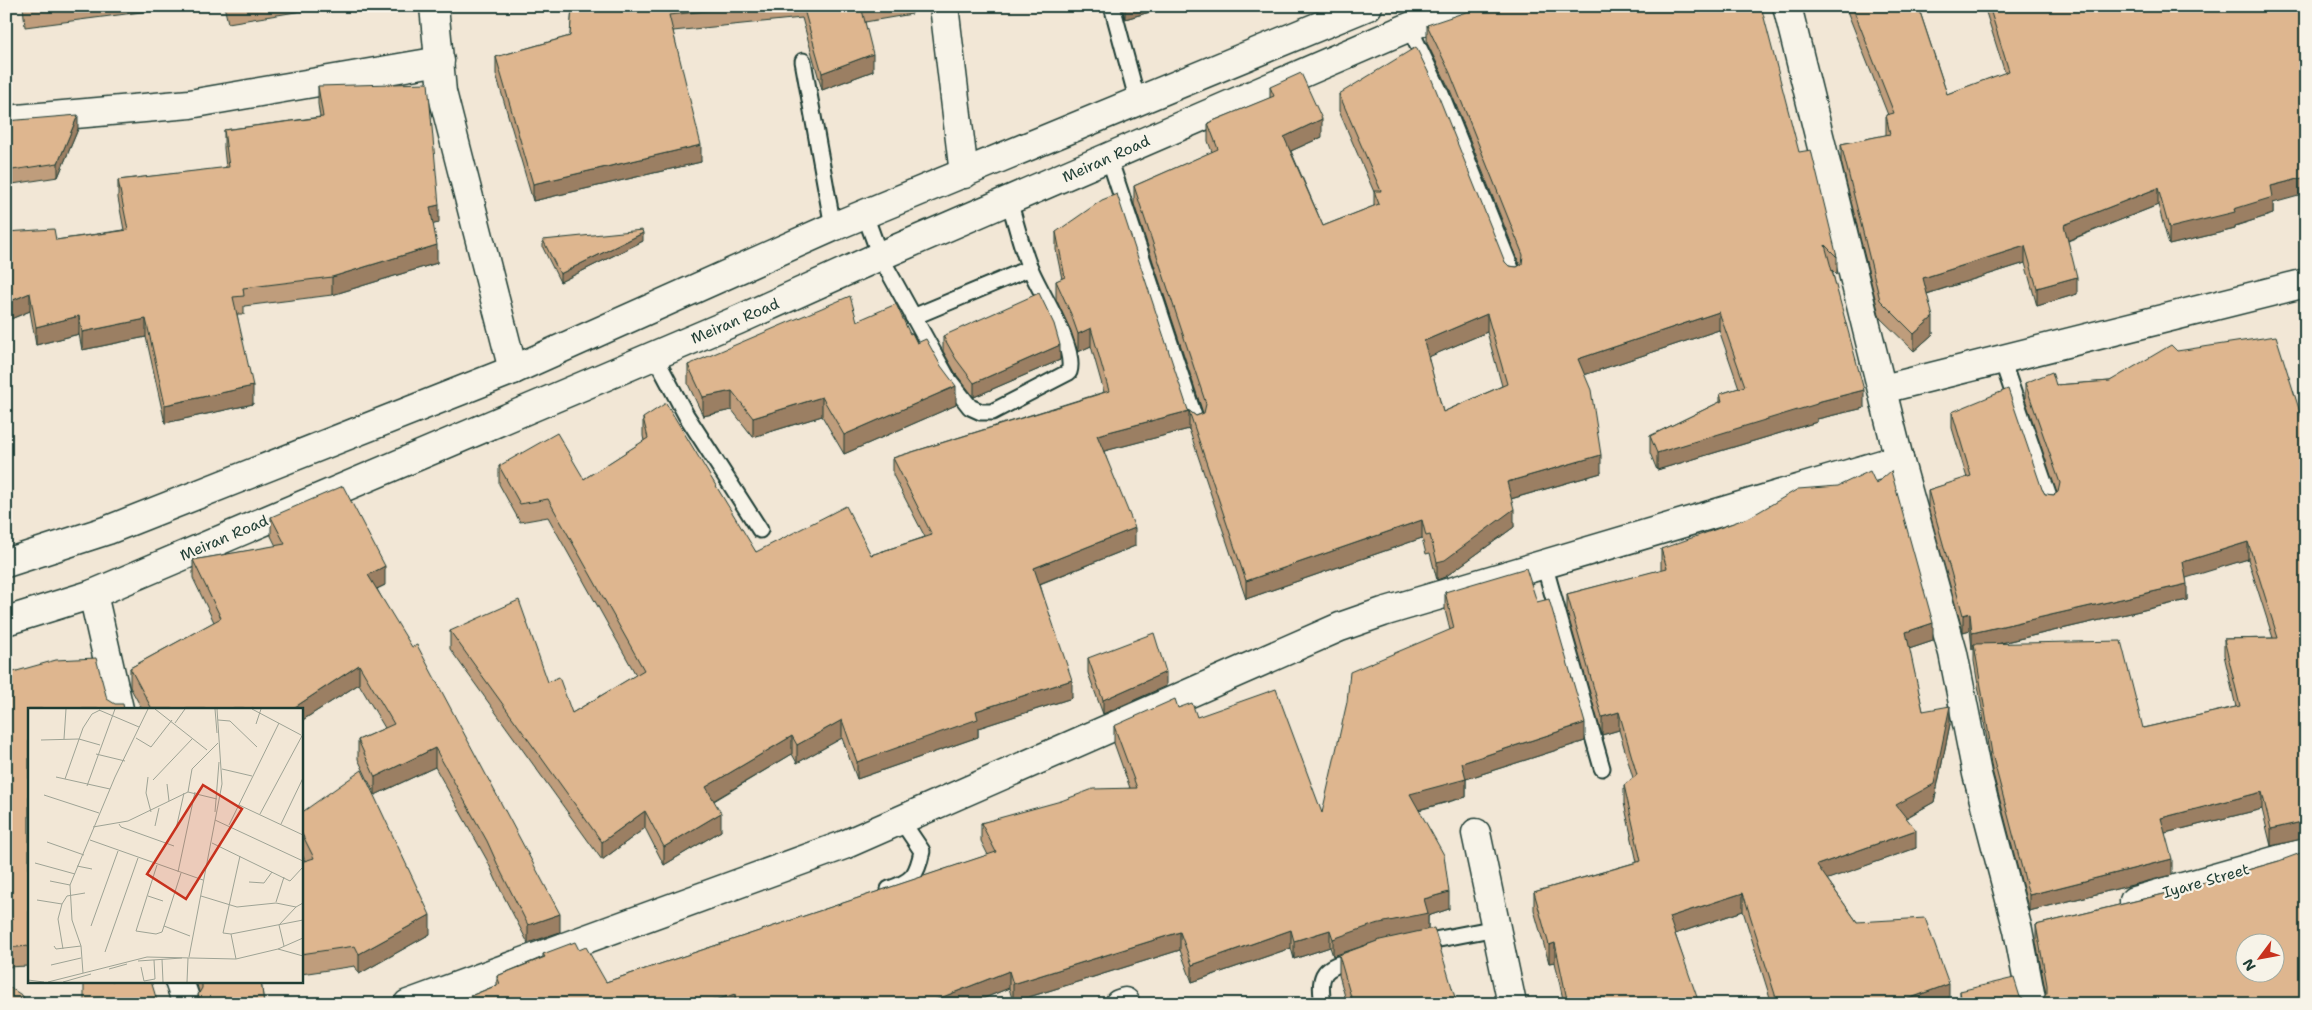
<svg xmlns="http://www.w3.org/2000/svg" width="2312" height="1010" viewBox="0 0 2312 1010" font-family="'Shantell Sans',sans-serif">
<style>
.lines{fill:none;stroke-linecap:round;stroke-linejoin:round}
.service-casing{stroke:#1f3d34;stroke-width:19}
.minor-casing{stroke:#1f3d34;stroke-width:31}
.secondary-casing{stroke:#1f3d34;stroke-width:31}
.service{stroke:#f7f3e8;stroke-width:15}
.minor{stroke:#f7f3e8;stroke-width:28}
.secondary{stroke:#f7f3e8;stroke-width:28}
.wall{fill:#bf9d7b;stroke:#1f3d34;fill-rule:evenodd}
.shaded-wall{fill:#9b7f64;stroke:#1f3d34}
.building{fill:#deb68f;stroke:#1f3d34;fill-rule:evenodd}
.labels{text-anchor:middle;stroke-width:4.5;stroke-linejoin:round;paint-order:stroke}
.street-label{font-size:15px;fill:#1f3d34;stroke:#f7f3e8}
.inset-road{fill:none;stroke:#9ea395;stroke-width:1}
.view{fill:#c8321e;fill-opacity:0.15;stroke:#c8321e;stroke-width:2.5}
.inset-edge{fill:none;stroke:#1f3d34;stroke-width:2.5}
</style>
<rect width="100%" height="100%" fill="#f2e7d6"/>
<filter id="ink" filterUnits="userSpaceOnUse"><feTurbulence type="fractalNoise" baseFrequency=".02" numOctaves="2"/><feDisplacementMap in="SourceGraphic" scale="10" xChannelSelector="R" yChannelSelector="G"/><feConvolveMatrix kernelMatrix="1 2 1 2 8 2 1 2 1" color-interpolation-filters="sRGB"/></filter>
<g filter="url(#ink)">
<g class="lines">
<defs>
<g id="service">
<polyline points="1112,6 1138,102"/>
<polyline points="1409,27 1441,94 1514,276"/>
<polyline points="803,61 833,227"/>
<polyline points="1109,158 1197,425"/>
<path d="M865,215L880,256L948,379L970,407L981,412H992L1069,372C1077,348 1040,293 1030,268C1021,247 1016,223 1009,201"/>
<polyline points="913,317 1030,268"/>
<polyline points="654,355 686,415 760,530"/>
<polyline points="2002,360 2051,503"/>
<polyline points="1544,564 1602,768"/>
<path d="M889,889C913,881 917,875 922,851L901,820"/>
<polyline points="1419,943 1496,928"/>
<path d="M1323,1004C1317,968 1327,968 1358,957"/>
</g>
<g id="minor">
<polyline points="434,6 442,92 513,370"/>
<polyline points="944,6 964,174"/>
<polyline points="1787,6 1899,459 1953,653 1977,774 2018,930 2032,1004"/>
<polyline points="6,120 190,104 440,61"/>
<polyline points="1883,389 2306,283"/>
<polyline points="93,594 119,709"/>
<polyline points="1476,833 1512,1004"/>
<polyline points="2134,901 2306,852"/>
<polyline points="179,981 187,1004"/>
<polyline points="408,1004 844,845 1340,627 1383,612 1899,459"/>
<polyline points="1119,1004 1125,1002"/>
</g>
<g id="secondary">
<polyline points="6,563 108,530 513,370 833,227 1368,6"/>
<polyline points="6,621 93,594 738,320 880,256 1458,6"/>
</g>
</defs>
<use href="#service" class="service-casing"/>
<use href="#minor" class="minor-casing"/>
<use href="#secondary" class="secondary-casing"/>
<use href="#service" class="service"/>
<use href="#minor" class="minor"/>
<use href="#secondary" class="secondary"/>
</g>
<g class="wall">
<polygon points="6,6 188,6 25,27 23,6 6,7"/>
<polygon points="224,6 333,6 228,23"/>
<polygon points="572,6 912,6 912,14 865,22 873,71 822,90 802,18 673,31 701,162 533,201 496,74 496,57 570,36"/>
<polygon points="1122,6 1171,6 1125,19"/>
<polygon points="1845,6 1918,6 1947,94 2005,73 1984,6 2306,6 2273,203 2273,214 2235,226 2235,229 2169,245 2158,205 2068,241 2077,294 2037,306 2025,263 1927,294 1933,334 1914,351 1880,318 1841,161 1841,144 1886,135 1886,115 1888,115"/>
<path d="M1427,25L1799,152L1837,257V275L1832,270L1864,408L1817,419V422L1657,470L1650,453V436L1720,402V394L1739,388L1719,330L1584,375L1601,473L1511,499L1514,527L1445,577L1437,580L1430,553L1426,554L1422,538L1246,599L1189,429L1104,451L1135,546L1040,584L1072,698L978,728V737L857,779L842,738L797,763L792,754L714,801L721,831L664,865L645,828L602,860L450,649V631L548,682L572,713L636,675L548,517L520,522L499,484V466L584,479L644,441L643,436V418L756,552L871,555L925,537L893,475V458L1104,392L1091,346L1078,352L1071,331L1056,299V281L1062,279L1056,250V232L1188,410L1196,416L1203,413L1134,204V186L1212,152L1208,141V123L1270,98V87L1322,137L1291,151L1323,226L1374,206V192L1339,111V94L1509,266L1517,267L1520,265L1450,90L1427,43ZM1487,332L1502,386L1443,412L1428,357Z"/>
<polygon points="318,86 439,223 433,224 437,263 332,295 244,306 244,314 237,314 253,404 165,423 146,337 82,350 79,334 36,345 30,311 6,321 6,232 56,240 124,230 118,198 118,180 226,168 224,148 224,130 320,117 318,104"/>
<polygon points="6,121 78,129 58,177 6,185"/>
<polygon points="543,240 643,241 560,282 543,248"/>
<polygon points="857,321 910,334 917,343 956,405 844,454 822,416 753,437 732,410 703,416 688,384 688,365"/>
<polygon points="943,336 1060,360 974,397 956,374 943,351"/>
<path d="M2177,351L2306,431V838L2271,846L2262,809L2165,833L2172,875L2029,911L1992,770L1974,661V649H1972L1970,630L1963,632L1928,507V490L1967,478L1952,428V412L2042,489L2045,494L2054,495L2057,493L2025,399V383L2056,385L2110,381ZM2248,559L2273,638L2224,639V655L2236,707L2143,728L1997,644L2187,600L2186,577Z"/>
<polygon points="271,517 385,585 377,589 560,932 528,943 501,891 487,860 435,767 375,795 358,759 358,740 385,728 359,684 301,721 301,709 142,709 130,687 130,668 214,622 193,578 193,560 276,546 271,536"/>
<polygon points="1661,549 1933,641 1909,649 1923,711 1950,724 1934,802 1906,818 1916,848 1827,879 1857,922 1949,1003 1946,1004 1772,1004 1743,911 1675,934 1698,1004 1564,1004 1555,962 1549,963 1534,910 1534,892 1637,862 1624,803 1624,785 1633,778 1619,730 1602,735 1567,612 1567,594 1661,570"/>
<polygon points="1445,592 1537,602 1585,741 1466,779 1466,797 1419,810 1449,909 1428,916 1428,929 1457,1004 1347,1004 1339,975 1339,955 1333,956 1330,947 1294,959 1291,948 1192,982 1180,950 1013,1002 1009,988 970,1004 451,1004 497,985 497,976 543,957 543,954 579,950 606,982 988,855 981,841 981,823 1130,788 1114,743 1114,726 1178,708 1197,717 1322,813 1450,630 1445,610"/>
<polygon points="1088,658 1166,686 1103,714 1088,673"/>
<polygon points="6,674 29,709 29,966 6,967"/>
<polygon points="301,813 430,934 359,974 355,966 301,974 301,862 305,861 301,852"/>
<polygon points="2279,861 2306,1004 1960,1004 1960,991 2020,997 2027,1002 2035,1003 2042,1000 2046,994 2036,942 2036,925 2164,894"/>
<polygon points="196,981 261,981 264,1004 198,1004 198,995 199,992"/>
</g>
<g class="shaded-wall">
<polygon points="1125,6 1171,6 1125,19"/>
<polygon points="873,54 873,71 822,90 822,73"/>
<polygon points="78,115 78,129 58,177 58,163"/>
<polygon points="1322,119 1322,137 1284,154 1284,137"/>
<polygon points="701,145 701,162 533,201 533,184"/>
<polygon points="2306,177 2306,194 2273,203 2273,214 2235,226 2235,229 2169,245 2169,228 2234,209 2271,186"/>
<polygon points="2158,188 2158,205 2064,242 2064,225"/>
<polygon points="439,205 439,223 430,225 430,207"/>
<polygon points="643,233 643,241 560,282 560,274"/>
<polygon points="437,245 437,263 332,295 332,277"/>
<polygon points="2025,246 2025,263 1923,295 1923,278"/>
<polygon points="2077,277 2077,294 2037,306 2037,288"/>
<polygon points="30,293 30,311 6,321 6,303"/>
<polygon points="1719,312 1719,330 1578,377 1578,359"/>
<polygon points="1487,314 1487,332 1424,359 1424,341"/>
<polygon points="79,316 79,334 36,345 36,327"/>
<polygon points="1933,317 1933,334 1914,351 1914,334"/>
<polygon points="146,319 146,337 82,350 82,332"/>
<polygon points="1091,328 1091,346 1078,352 1078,334"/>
<polygon points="1060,345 1060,360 974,397 974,383"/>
<polygon points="253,386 253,404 165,423 165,405"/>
<polygon points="956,386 956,405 844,454 844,435"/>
<polygon points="1864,390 1864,408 1817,419 1817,422 1657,470 1657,453 1817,402"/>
<polygon points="732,391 732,410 703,416 703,397"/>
<polygon points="822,397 822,416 753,437 753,418"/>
<polygon points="1189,411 1189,429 1097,453 1097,435"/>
<polygon points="1601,455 1601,473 1507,500 1507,482"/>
<polygon points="1514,509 1514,527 1445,577 1437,580 1437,562"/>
<polygon points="1422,520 1422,538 1246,599 1246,581"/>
<polygon points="1135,528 1135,546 1034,586 1034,568"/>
<polygon points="2248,542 2248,559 2183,579 2183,562"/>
<polygon points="385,566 385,585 368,593 368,575"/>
<polygon points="2187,584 2187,600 1975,649 1974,644 1974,649 1972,649 1972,633"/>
<polygon points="1970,613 1970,630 1963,632 1963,615"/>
<polygon points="1933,623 1933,641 1906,650 1906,632"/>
<polygon points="359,665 359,684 301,721 301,709 292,709"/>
<polygon points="1166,672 1166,686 1103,714 1103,700"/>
<polygon points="1072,680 1072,698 978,728 978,737 857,779 857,762 976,711"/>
<polygon points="1950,706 1950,724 1934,802 1896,823 1896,805"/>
<polygon points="1619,712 1619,730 1602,735 1602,717"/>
<polygon points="842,720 842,738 797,763 797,745"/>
<polygon points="1585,723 1585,741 1463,780 1466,779 1466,797 1410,812 1410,794 1462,763"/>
<polygon points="792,736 792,754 706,805 706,787"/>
<polygon points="435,748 435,767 375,795 375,777"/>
<polygon points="2262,792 2262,809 2161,834 2161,818"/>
<polygon points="645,811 645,828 602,860 602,842"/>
<polygon points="721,813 721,831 664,865 664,847"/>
<polygon points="2306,821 2306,838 2271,846 2271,829"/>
<polygon points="1916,830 1916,848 1817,883 1817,865"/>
<polygon points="2172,859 2172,875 2029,911 2029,895"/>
<polygon points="1449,892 1449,909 1428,916 1428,930 1375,942 1333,956 1333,939 1424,899"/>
<polygon points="1743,893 1743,911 1669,936 1669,917"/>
<polygon points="560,914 560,932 528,943 528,925"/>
<polygon points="430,915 430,934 359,974 359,954"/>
<polygon points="1291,930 1291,948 1192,982 1192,965"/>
<polygon points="1330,930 1330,947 1294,959 1294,941"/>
<polygon points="1180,932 1180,950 1013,1002 1013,984"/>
<polygon points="1555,943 1555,962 1549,963 1549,945"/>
<polygon points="1009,971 1009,988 970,1004 925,1004"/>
<polygon points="1949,984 1949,1003 1946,1004 1894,1004"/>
<polygon points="735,994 735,1004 703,1004"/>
<polygon points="1698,1000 1698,1004 1687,1004"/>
</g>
<g class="building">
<polygon points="25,6 38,6 25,8"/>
<polygon points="572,6 753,6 669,15 701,145 533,184 496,57 570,36"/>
<polygon points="803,6 861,6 873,54 822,73"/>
<path d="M1484,6H1761L1799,152L1811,150L1837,257L1825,245L1864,390L1817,402V404L1657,453L1650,436L1722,401L1720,394L1745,386L1719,312L1578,359L1591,390L1601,455L1507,482L1514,509L1445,560L1437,562L1430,535L1426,536L1422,520L1246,581L1189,411L1097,435L1135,528L1034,568L1072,680L976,711L978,719L857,762L842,720L797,745L792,736L706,787L721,813L664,847L645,811L602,842L450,631L519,600L548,682L559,677L572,713L644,670L548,499L520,504L499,466L557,433L584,479L648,438L643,418L666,403L756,552L846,506L871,555L932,535L893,458L1109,391L1091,328L1078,334L1071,314L1056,281L1065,277L1056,232L1102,200L1117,194L1188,410L1196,416L1204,413L1206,404L1134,186L1218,149L1208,123L1274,96L1270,87L1301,73L1322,119L1284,137L1323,226L1379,204L1374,191H1381L1339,94L1416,47L1432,80L1505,262L1509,266L1517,267L1522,264L1523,255L1450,73L1427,25ZM1487,314L1507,384L1443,412L1424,341Z"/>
<polygon points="1852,6 1918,6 1947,94 2009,71 1989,6 2306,6 2306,177 2271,186 2273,197 2234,209 2235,212 2169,228 2158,188 2064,225 2077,277 2037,288 2025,246 1923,278 1933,317 1914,334 1880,300 1841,144 1890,134 1886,115 1894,113"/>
<polygon points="428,83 439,205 430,207 437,245 332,277 243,288 244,296 233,297 253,386 165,405 146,319 82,332 79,316 36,327 30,293 6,303 6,232 54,229 56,240 128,230 118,180 229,167 224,130 323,117 318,86"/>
<polygon points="78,115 58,163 6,171 6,121"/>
<polygon points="642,230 643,233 560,274 543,240"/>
<polygon points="1039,293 1054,324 1060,345 974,383 956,359 943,336"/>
<polygon points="850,296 857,321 896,304 910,334 912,333 917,343 926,339 941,366 956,386 844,435 822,397 753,418 732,391 703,397 688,365"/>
<polygon points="2276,336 2306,431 2306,821 2271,829 2262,792 2161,818 2172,859 2029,895 1992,754 1974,644 2121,641 2143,728 2240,706 2224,639 2278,638 2248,542 2183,562 2187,584 1972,633 1970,613 1963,615 1928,490 1971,476 1952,412 2008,389 2042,489 2045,494 2054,495 2058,492 2060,483 2025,383 2052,372 2056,385 2110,381 2171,345 2177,351"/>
<polygon points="1870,471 1876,484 1891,471 1933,623 1906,632 1923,711 1950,706 1934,784 1896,805 1916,830 1817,865 1857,922 1925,918 1949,984 1894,1004 1778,1004 1743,893 1669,917 1698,1000 1687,1004 1568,1004 1555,943 1549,945 1534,892 1641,861 1624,785 1637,775 1619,712 1602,717 1567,594 1667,568 1661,549 1750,517 1798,489 1838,486"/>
<polygon points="343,486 385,566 368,575 412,647 417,645 560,914 528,925 501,872 487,841 435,748 375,777 358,740 394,724 359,665 292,709 152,709 130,668 221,618 193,560 285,544 271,517"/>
<polygon points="1526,568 1537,602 1549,599 1585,723 1462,763 1466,779 1410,794 1444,855 1449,892 1424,899 1428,913 1375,924 1333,939 1330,930 1294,941 1291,930 1192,965 1180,932 1013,984 1009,971 925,1004 737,1004 735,994 703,1004 451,1004 500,984 497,976 545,957 543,954 575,942 579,950 586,947 606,982 996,852 981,823 1061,801 1093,789 1137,788 1114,726 1175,699 1178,708 1192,703 1197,717 1276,689 1322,813 1347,702 1350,672 1454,628 1445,592"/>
<polygon points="1154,633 1166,672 1103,700 1088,658"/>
<polygon points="96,658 107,699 115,704 123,704 124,709 29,709 29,946 6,948 6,674 56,660"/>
<polygon points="362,770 430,915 359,954 355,946 301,954 301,862 314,858 301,832 301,813"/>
<path d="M2306,851V1004H1962L1960,991L2014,978L2020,997L2027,1002L2035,1003L2042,1000L2047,993V985L2036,925L2164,894L2279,861ZM2244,942H2274V972H2244Z"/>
<polygon points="1434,928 1457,1004 1353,1004 1339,955 1380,940"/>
<polygon points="84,981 151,981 158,1004 84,1004"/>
<polygon points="202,981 261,981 264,1004 204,1004 198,995 202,988"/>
<polygon points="6,985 23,996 26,1004 6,1004"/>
</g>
</g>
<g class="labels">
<g class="street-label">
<text transform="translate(1106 159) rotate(-24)" y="5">Meiran Road</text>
<text transform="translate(735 321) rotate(-23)" y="5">Meiran Road</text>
<text transform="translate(224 538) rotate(-23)" y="5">Meiran Road</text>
<text transform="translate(2206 881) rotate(-16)" y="5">Iyare Street</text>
</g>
</g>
<g transform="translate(28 708)">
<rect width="275" height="275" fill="#f2e7d6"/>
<path class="inset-road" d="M127,1L179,42M187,1L189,25M224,1L273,27M71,2L111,19M190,12L202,13L229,39M147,15L157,1M228,16L233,1M108,30L123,39L144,12M36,31L38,1M13,32L51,31L72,37M68,46L97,53M194,61L224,68M28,69L82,81M120,69L118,85L123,104M37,71L55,20L64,6L72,2M125,72L164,31M139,76L141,93M59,78L87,1M160,84L164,61L190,35M16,87L71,105M211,97L275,127M187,104L191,54M232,106L275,26M187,112L275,153M91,116L93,119L146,138M253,116L275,70M201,117L251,15M127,118L131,100M65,119L100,113L160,84L189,91M148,121L156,85M62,132L175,172M19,134L56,147M184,135L262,173L275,159M212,148L195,225L203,226L275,212M7,155L47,166M129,157L108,223L128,226L134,224L136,218M49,158L64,161M150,164L167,84M153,165L136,218L162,228M22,173L42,177M221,174L236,175L244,164M120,188L135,193M173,188L209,199L248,195L268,199L275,195M9,192L34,196M248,194L256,169M63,218L90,143M203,226L208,251M26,238L28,241L53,238M256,238L251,217L268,199M35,241L30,211L34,196L39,188L57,185M250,241L275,230M77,244L110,150M161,249L194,76L189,1M134,251L135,274M110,253L154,250M23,257L53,250M113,259L116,273L127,271L126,252M81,261L99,256M55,265L53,238L44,212L42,177L87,69L120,1M0,272L16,274M20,274L119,249L208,251L250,241L275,248M35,274L63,266M159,274L160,250"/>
<path class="view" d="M175,77L214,101L158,191L119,166Z"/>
<rect width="275" height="275" class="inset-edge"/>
</g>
<rect width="2312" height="1010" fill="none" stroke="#f7f3e8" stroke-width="25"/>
<rect x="12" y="12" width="2287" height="985" fill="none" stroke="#1f3d34" stroke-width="2" filter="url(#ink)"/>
<g transform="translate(2260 958) rotate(238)"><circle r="24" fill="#f7f3e8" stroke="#a1aaa0"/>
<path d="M0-4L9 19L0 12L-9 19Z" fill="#c8321e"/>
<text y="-8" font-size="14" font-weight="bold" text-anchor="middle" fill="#1f3d34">N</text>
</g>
</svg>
